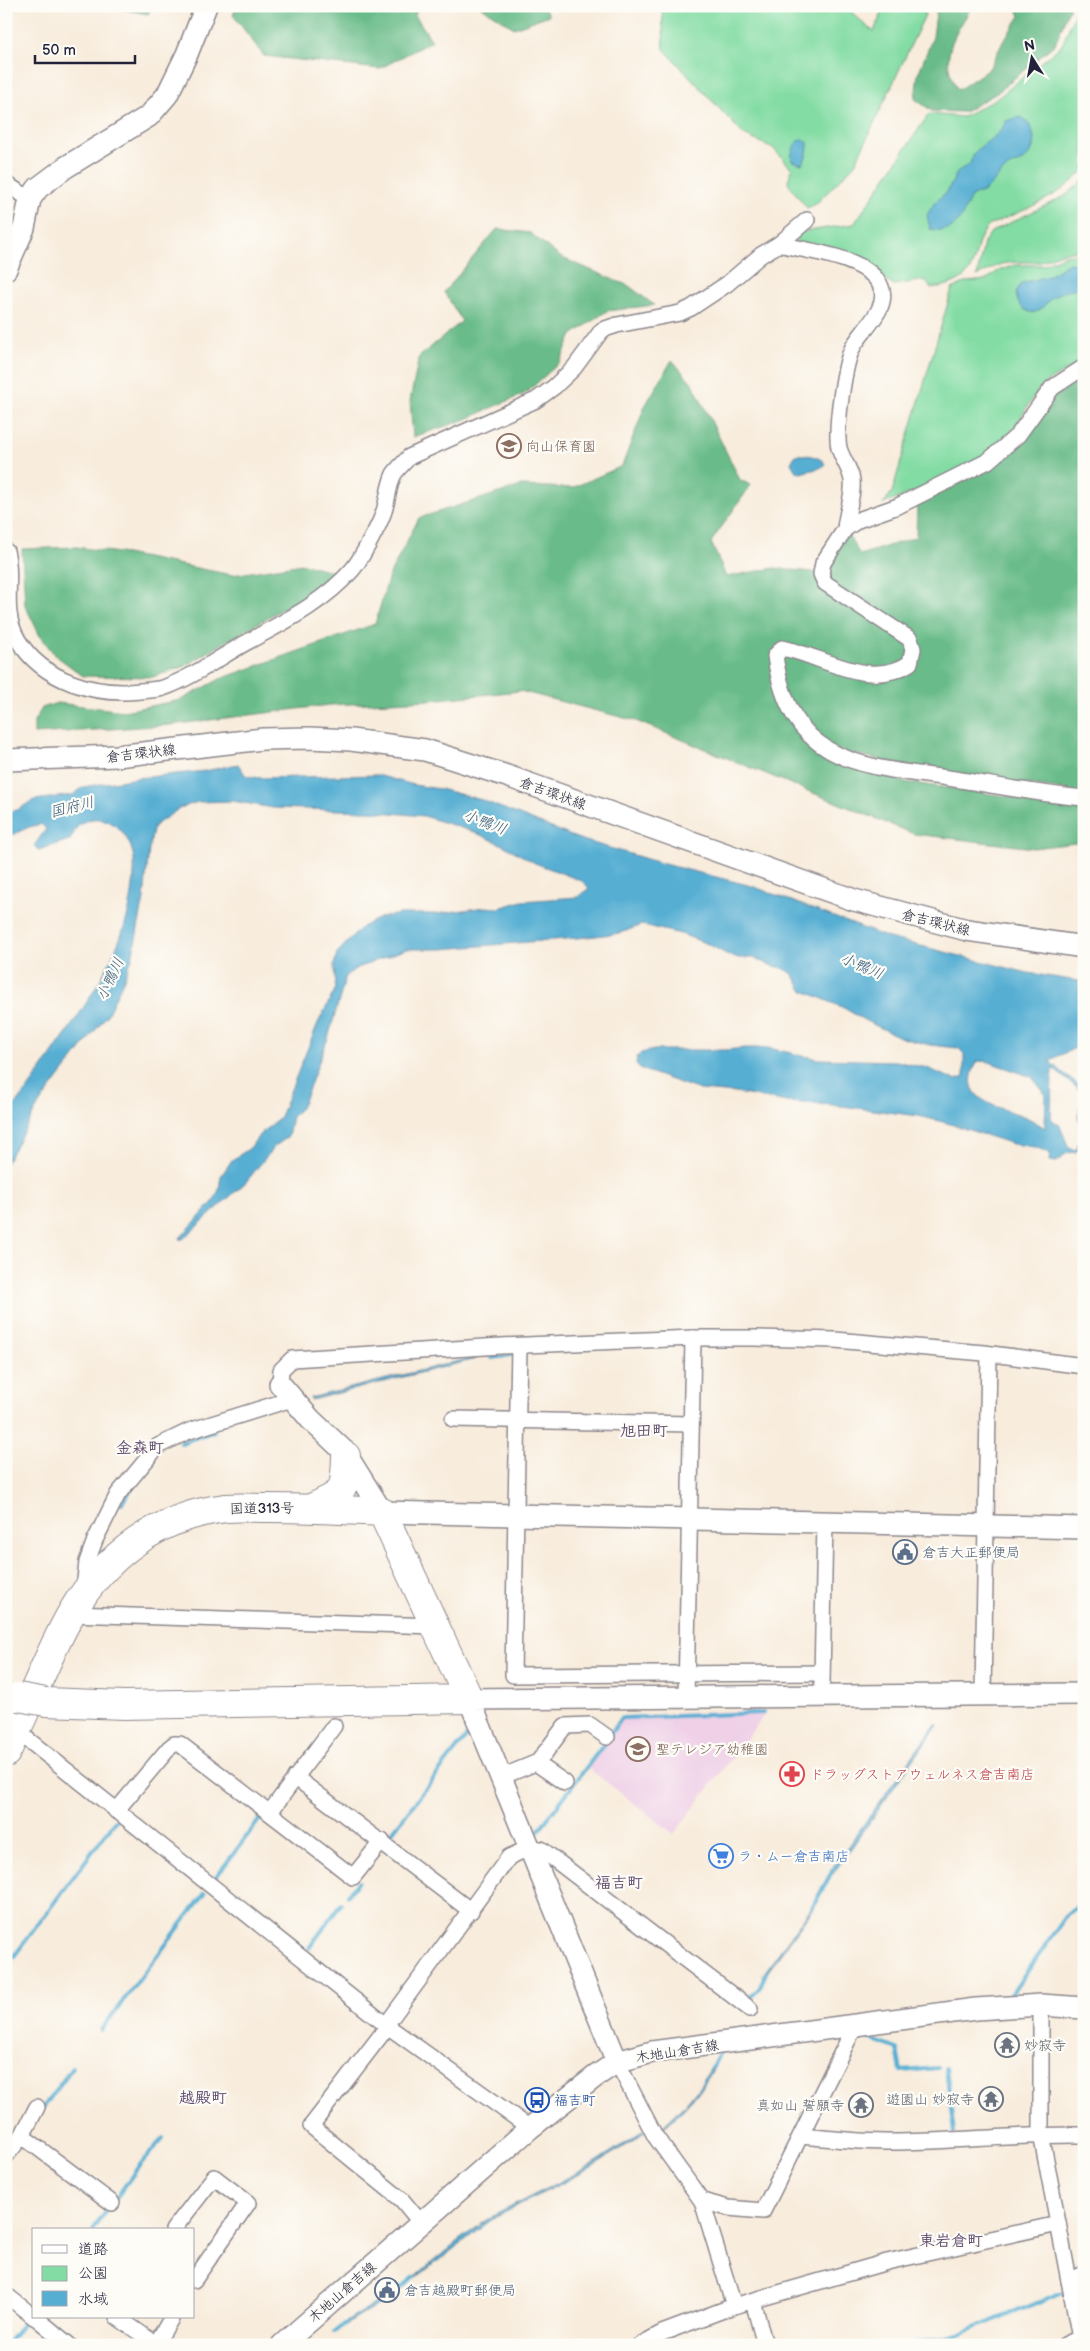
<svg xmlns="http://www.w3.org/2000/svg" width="1090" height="2351" viewBox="0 0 1090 2351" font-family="'Balsamiq Sans','Klee One',sans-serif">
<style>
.built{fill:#efd0e7}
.green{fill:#82dca3;stroke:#527f6f}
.forest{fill:#69bc89;stroke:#466f62}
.water{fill:#56afd3;stroke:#3c6887;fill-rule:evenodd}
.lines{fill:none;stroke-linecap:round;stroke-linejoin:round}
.stream{stroke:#56afd3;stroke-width:4}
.street-casing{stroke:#8d878c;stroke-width:18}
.secondary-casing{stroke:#8d878c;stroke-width:24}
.highway-casing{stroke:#8d878c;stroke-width:30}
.street{stroke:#fff;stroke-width:15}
.secondary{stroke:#fff;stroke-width:21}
.highway{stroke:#fff;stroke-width:28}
.highway-bridge-casing{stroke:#8d878c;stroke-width:30;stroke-linecap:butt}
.highway-bridge{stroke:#fff;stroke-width:28}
.labels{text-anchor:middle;stroke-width:4.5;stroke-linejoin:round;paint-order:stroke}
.education-label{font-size:14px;fill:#785e54;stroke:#fdfcf7;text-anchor:start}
.street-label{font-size:14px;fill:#22223b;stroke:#fdfcf7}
.service-label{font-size:14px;fill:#4e5e75;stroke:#fdfcf7;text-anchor:start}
.health-label{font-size:14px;fill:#be3a42;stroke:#fdfcf7;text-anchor:start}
.shop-label{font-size:14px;fill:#366cbe;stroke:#fdfcf7;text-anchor:start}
.worship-label{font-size:14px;fill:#5b616d;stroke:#fdfcf7;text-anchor:end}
.transit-label{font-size:14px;fill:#164399;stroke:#fdfcf7;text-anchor:start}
.water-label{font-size:15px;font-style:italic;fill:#375a78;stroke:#fdfcf7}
.quarter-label{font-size:16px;font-weight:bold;fill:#614d71;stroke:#fdfcf7}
</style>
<rect width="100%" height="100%" fill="#fdfcf7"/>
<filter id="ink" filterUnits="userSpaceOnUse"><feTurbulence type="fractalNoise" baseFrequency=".02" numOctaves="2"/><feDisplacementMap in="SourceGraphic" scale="10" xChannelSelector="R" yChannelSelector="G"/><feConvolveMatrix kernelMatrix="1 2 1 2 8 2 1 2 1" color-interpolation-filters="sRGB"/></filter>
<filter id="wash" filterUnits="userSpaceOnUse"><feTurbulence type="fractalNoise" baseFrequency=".0096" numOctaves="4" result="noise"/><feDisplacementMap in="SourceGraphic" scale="20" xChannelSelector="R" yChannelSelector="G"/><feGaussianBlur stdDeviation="1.12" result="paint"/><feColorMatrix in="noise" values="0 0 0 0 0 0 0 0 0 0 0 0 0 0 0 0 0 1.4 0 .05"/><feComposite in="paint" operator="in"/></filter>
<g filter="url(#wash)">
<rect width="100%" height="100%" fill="#f8ecdc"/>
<polygon class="built" points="766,1710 765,1714 674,1834 588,1768 625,1716"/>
<g class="green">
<polygon points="662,6 845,6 870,29 874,31 885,6 922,6 925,15 855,164 816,204 807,208 789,185 788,180 792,169 773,148 744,135 664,49"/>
<path d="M1078,6H1084V170C1059,198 1023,210 990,225C969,243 984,271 953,283C945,286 938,288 930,288L926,280L893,285L880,277L797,244L796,239L801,232L854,224L929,114L963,117L999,97L1062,45Z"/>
<polygon points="1084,180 1084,249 1061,253 1039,262 1015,262 1001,264 977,276 984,243 991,232 1065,196"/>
<path d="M1084,253V362C1069,370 1050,377 1039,390C1025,406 1020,424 1004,439C977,465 919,491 883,504L892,492L952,289L966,282L986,280L998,271L1015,265H1043L1065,255Z"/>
</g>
<g class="forest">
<polygon points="105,6 152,6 148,14"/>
<polygon points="237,6 419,6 415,15 432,41 379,69 264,56 233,15"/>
<polygon points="480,6 543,6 549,15 514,28"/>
<path d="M937,6H972C955,36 937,56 958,90L989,69L1004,40L1020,16L1016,6H1070L1055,44L998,92L964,112L932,111L915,99L918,74L933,37Z"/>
<polygon points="497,229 530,233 560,257 629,286 654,305 607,311 572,335 560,362 526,393 464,420 413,437 410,401 419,357 462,321 444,292"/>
<polygon points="672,360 693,384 740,480 751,485 711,542 726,577 774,568 821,573 845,529 860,555 916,537 917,506 981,472 1019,446 1055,396 1084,377 1084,793 919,769 808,743 823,756 844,765 905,782 1084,807 1084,842 1034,848 914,834 636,721 520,691 429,700 329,705 170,725 34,734 34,722 42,708 57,703 124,711 181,700 220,679 375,624 389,576 419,518 521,486 572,488 622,466 645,406"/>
<polygon points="76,547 126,554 232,575 303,564 337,572 311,592 185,666 153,677 83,676 55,655 40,636 25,605 22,549"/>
</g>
<g class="water">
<path d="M1021,117C1036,127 1039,148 1024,160C1020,163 1014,163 1010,166C1001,172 995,181 988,188C984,192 976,194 971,197C961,216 958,235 930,229L927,215L935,202L947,192L958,171L970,164C976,141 997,143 1006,121Z"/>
<path d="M802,139L808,142C808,150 807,158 802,164L792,161C790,154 794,143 802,139Z"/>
<path d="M1069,263L1077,264C1083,271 1085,277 1081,285C1073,291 1065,290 1056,295C1045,300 1040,320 1024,309C1018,305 1017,299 1016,292L1022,283L1049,276Z"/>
<path d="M795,455C805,454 821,456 825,464L820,468L800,473L795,470L791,463Z"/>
<path d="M238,764L246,776L260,778L377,775L414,785L440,789L482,800L579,839L664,864L752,886L889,938L1028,973L1084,982V1044L1050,1060L1051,1063L1084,1089V1123L1078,1119L1082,1095L1080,1090L1052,1068L1051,1120L1059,1124L1069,1148L1076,1150L1080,1139L1084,1138V1146L1075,1152L1067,1153L1057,1162L1049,1161L1050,1153L1035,1147L1013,1144L947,1123L919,1116L834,1105L787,1102L737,1093L700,1090L643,1070L636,1065L637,1057L641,1053L654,1050H725L746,1048H768L819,1059L896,1061L927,1068L955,1080L964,1077V1053L958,1048L930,1045L902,1038L864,1020L844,1008L802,990L793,974L783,968L769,965L755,958H739L728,955L708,944L681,934L646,926L641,925L621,933L578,938L442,949H406L355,969L346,976L329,1035L308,1091L301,1108L292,1117L288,1137L275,1146L246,1182L183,1239H179L213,1202L219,1190L221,1176L232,1160L250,1148L260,1134L279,1119L318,1023L335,990L334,965L337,953L362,927L379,918L399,914H436L485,907L499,908L522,901L578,897L589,888L582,881L535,863L501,844L474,832L424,816L369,811L273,808L233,801L198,802L180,808L154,826L149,849L144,899L132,958L121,986L107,1015L39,1104L6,1163V1115C26,1094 40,1071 56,1048C87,1003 122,954 131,899C133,889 136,863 133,854C128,831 104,808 80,824C76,827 73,835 70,840L38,850L34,846L46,829L41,824L29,827L6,838V812L17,810L34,800L73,795L83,787L137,778L205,771ZM978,1061L989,1062L1032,1077L1046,1095L1045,1128C1037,1123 1029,1118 1021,1115C994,1106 956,1098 978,1061Z"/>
<polygon points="475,1357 476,1359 311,1400 310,1398"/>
<polygon points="936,1724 938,1725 833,1874 830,1871"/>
<polygon points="814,1904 815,1906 764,1977 762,1976"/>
<path d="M713,2064L715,2066C701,2092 684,2110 662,2129L661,2128C683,2108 699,2090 713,2064Z"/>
<polygon points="644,2131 645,2133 582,2173 494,2218 413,2280 412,2279 459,2240 493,2216 581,2171"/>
<polygon points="390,2294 391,2297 344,2326 343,2324"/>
</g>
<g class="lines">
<g class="stream">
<polyline points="492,1358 512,1355"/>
<polyline points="181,1443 214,1431"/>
<polyline points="121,1504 130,1491"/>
<polyline points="611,1733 622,1718 763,1713"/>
<polyline points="535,1835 605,1743"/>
<polyline points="389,1836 466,1737"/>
<polyline points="215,1878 263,1815"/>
<polyline points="348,1895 359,1881"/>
<polyline points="812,1908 834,1868"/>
<polyline points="309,1948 341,1904"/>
<polyline points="6,1967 116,1820"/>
<polyline points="1010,1996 1067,1915 1084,1900"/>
<polyline points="746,2001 759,1989 766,1973"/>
<polyline points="101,2030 205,1893"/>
<polyline points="868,2038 897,2049 901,2071 938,2068"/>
<polyline points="712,2068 721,2050"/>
<polyline points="946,2068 954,2133"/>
<polyline points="42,2109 72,2068"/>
<polyline points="114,2201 139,2166 163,2138"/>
<polyline points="93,2230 106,2212"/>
<polyline points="388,2297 415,2277"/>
<polyline points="334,2332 346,2323"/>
<polyline points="7,2345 23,2323"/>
<polyline points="910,2345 963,2333 1068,2290"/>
</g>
</g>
</g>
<g filter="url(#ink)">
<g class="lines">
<defs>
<g id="street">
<polyline points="6,184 30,199"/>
<path d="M779,244C806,251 869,257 881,287C890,308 862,330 853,347C844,364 835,429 839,448C842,459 850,468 852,480C854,496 846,513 845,529"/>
<path d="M1084,367L1052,388L1018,435L988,461L898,506L858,520L845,529L823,563L821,574L825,583L910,639L913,649L910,663C870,690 823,656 782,648L775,656C790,763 859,766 948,778C994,785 1038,794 1084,798"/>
<path d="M6,551C14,579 0,610 18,640C43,681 95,696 140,691C148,690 156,690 163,688C194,677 221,656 249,641C286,621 324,602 352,570C360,561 379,526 383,514C388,501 388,486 394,474C398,468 405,462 409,457L536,400L554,387L574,368L602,330L617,325L680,313L691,308L727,284L761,255L779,244L807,220"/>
<polyline points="519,1346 513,1675 822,1673"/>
<polyline points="280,1384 281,1370 292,1359 501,1346 693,1338 755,1338 835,1340 984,1353 1084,1366"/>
<polyline points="453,1419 690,1424"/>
<polyline points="84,1588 87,1562 95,1540 118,1494 158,1446 189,1431 292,1399"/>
<polyline points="71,1614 435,1626"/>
<polyline points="822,1682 825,1521"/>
<polyline points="983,1694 989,1354"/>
<polyline points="686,1698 693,1338"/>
<polyline points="17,1731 386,2025 530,2128"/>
<polyline points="536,1763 565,1783"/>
<polyline points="295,1777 471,1911"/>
<polyline points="501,1777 538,1762 565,1726 590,1725 607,1737"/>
<polyline points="116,1811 169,1748 174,1744 180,1744 353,1877 382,1841"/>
<polyline points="270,1812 334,1726"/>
<polyline points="1041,2005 1041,2134 1080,2338"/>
<polyline points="386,2025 509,1857 529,1848 541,1849 750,2009"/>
<polyline points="388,2026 311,2126 402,2200 421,2223"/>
<polyline points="617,2062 655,2136 702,2201 734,2306"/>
<polyline points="22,2136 112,2203"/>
<path d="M801,2136C834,2139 867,2143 900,2142C961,2141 1022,2134 1084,2135"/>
<polyline points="6,2156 22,2136 37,2107"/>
<polyline points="702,2201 728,2208 763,2211 855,2026"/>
<polyline points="173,2230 214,2177 248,2203 194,2280"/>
<polyline points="1069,2281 1084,2274"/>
<polyline points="6,2295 34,2317"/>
<polyline points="753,2301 765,2345"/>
<polyline points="35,2317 69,2345"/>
<polyline points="117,2317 157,2345"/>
<polyline points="156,2344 172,2317"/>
<polyline points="640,2345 662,2333 734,2306 887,2262 1058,2224"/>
<polyline points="1065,2345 1084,2336"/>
</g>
<g id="secondary">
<polyline points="6,269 24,228 30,199 38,188 66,167 149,116 167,95 187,54 206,6"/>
<polyline points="6,760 117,756 263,739 309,738 351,740 425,750 507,776 854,900 967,930 1084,947"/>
<polyline points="280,1384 311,1420 344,1451 382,1512 1084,1528"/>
<polyline points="617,2062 469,1699 1084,1694"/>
<polyline points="282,2345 530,2128 596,2076 617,2062 652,2052 976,2009 1041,2005 1084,2008"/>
</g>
<g id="highway">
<path d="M311,1508C344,1493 345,1493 346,1456"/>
<path d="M6,1753C29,1707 46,1657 72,1612C106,1555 158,1516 226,1508C240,1507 254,1508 268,1508C306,1508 344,1510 382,1512L469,1699L124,1705L46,1702"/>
</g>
</defs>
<use href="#street" class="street-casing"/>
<use href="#secondary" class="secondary-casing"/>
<use href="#highway" class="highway-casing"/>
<use href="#street" class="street"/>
<use href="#secondary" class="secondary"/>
<use href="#highway" class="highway"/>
<defs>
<polyline id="highway-bridge" points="18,1697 46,1702"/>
</defs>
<use href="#highway-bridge" class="highway-bridge-casing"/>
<use href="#highway-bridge" class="highway-bridge"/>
</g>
</g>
<defs>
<symbol id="school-ring" viewBox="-11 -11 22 22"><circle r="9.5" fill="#fdfcf7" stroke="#8d6e63" stroke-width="1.5"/><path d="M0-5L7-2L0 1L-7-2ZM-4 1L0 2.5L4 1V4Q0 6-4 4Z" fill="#8d6e63"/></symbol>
<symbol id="civic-ring" viewBox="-11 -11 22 22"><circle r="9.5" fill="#fdfcf7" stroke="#5c6f8a" stroke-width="1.5"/><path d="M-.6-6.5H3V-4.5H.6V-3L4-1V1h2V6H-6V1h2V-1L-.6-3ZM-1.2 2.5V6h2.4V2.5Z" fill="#5c6f8a"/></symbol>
<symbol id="pharmacy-ring" viewBox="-11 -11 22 22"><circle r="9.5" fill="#fdfcf7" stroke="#e0444e" stroke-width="1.5"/><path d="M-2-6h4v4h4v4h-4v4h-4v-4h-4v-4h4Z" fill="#e0444e"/></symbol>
<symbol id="supermarket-ring" viewBox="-11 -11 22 22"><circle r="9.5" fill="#fdfcf7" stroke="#3f7fe0" stroke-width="1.5"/><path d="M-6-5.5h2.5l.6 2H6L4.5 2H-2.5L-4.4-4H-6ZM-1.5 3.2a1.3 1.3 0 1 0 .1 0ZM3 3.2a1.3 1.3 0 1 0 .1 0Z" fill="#3f7fe0"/></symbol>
<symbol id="temple-ring" viewBox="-11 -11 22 22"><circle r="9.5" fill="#fdfcf7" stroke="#6b7280" stroke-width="1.5"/><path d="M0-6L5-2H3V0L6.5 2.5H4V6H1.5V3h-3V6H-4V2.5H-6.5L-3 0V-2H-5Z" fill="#6b7280"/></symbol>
<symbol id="bus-ring" viewBox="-11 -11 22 22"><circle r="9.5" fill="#fdfcf7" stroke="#1a4fb4" stroke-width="1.5"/><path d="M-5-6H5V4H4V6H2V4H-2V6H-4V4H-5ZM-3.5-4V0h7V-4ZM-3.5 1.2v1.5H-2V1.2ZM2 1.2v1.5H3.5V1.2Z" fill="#1a4fb4"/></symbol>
</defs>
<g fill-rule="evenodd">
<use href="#school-ring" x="495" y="432" width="28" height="28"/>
<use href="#civic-ring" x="891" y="1538" width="28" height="28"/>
<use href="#school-ring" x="624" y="1735" width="28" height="28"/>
<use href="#pharmacy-ring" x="778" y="1760" width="28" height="28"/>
<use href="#supermarket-ring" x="707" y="1842" width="28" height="28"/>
<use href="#temple-ring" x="993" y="2031" width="28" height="28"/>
<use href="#temple-ring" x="977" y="2085" width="28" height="28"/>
<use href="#bus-ring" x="523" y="2086" width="28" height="28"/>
<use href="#temple-ring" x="847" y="2091" width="28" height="28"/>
<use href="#civic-ring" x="373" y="2276" width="28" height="28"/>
</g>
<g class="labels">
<g class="education-label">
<text x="526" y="451">向山保育園</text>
<text x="656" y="1754">聖テレジア幼稚園</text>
</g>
<g class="street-label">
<text transform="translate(141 753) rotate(-7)" y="5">倉吉環状線</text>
<text transform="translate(553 793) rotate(20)" y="5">倉吉環状線</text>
<text transform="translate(936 922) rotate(14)" y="5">倉吉環状線</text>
<text transform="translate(262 1508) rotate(-1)" y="5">国道313号</text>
<text transform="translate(677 2051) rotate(-9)" y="5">木地山倉吉線</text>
<text transform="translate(342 2292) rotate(-41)" y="5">木地山倉吉線</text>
</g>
<g class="service-label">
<text x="922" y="1557">倉吉大正郵便局</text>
<text x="404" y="2295">倉吉越殿町郵便局</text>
</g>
<g class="health-label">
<text x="810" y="1779">ドラッグストアウェルネス倉吉南店</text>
</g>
<g class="shop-label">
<text x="738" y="1861">ラ・ムー倉吉南店</text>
</g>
<g class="worship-label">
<text x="1024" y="2050" text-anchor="start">妙寂寺</text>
<text x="974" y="2104">遊園山 妙寂寺</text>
<text x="844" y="2110">真如山 誓願寺</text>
</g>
<g class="transit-label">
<text x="554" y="2105">福吉町</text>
</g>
<g class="water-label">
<text transform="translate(72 807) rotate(-14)" y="5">国府川</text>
<text transform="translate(485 822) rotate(21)" y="5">小鴨川</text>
<text transform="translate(862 966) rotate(23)" y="5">小鴨川</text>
<text transform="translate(110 979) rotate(-65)" y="5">小鴨川</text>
</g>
<g class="quarter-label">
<text x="644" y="1436">旭田町</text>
<text x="140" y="1453">金森町</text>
<text x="619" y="1888">福吉町</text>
<text x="203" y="2103">越殿町</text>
<text x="951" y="2246">東岩倉町</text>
</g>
</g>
<rect width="1090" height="2351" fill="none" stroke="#fdfcf7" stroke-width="25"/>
<rect x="32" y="2228" width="162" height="90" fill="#fdfcf7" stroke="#a5a5ac"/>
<rect x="42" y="2245" width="25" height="8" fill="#ffffff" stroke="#a5a5ac"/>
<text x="78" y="2254" font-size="15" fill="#22223b">道路</text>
<rect x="42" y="2266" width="25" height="15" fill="#82dca3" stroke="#a5a5ac"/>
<text x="78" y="2278" font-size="15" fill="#22223b">公園</text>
<rect x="42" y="2291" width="25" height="15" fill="#56afd3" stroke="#a5a5ac"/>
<text x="78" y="2304" font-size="15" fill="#22223b">水域</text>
<g transform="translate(1032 58) rotate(349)" stroke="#fdfcf7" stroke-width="4" paint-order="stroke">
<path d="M0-4L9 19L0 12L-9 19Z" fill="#22223b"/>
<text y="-8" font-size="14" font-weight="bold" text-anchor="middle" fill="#22223b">N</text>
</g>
<path d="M35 55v8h100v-8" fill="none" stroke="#22223b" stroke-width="2.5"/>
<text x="42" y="55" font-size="15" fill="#22223b" stroke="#fdfcf7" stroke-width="4" paint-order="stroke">50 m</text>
</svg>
